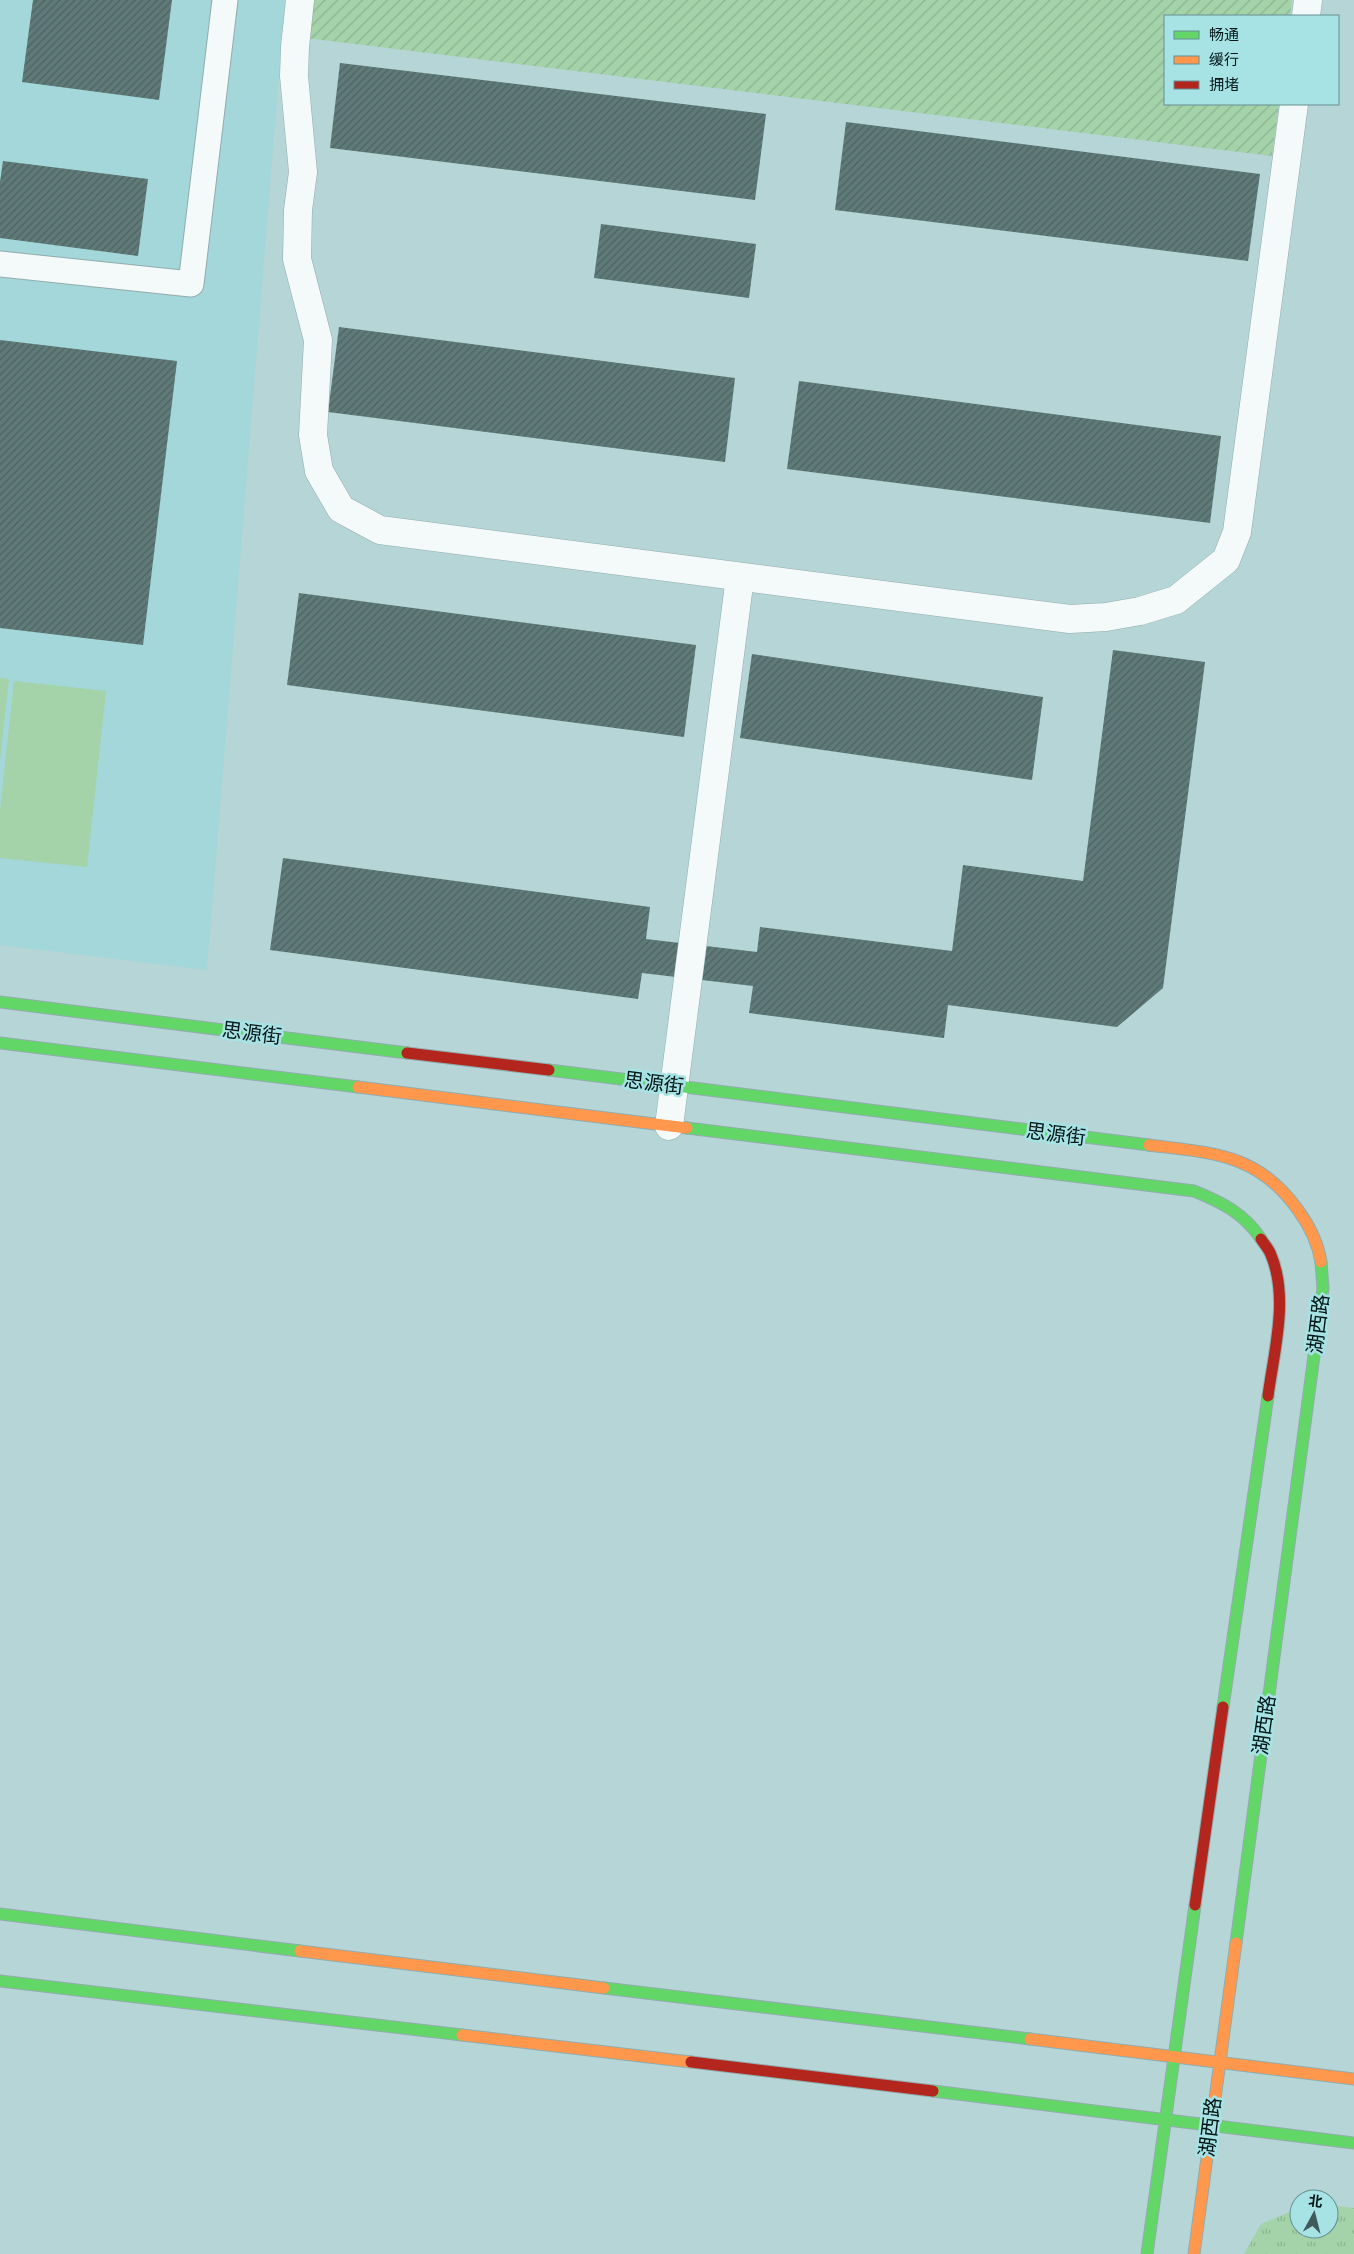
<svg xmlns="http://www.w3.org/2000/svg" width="1354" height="2254" viewBox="0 0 1354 2254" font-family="Jost,'Noto Sans SC',sans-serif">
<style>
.built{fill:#a3d7d9}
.park{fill:url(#park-tufts)}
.garden{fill:url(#garden-furrows)}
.pitch{fill:#a4d2a9}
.building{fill:url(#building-hatch)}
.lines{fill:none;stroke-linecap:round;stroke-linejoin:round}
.lane-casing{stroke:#92acad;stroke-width:27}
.street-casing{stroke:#92acad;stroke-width:29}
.fast-casing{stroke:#92acad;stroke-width:13}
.slow-casing{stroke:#92acad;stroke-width:13}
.jam-casing{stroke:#92acad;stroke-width:13}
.lane{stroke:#f4f9f9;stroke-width:25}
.street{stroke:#f4f9f9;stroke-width:28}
.fast{stroke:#63d668;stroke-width:11}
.slow{stroke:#ff974d;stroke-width:11}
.jam{stroke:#b3261e;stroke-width:11}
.labels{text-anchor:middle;stroke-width:5;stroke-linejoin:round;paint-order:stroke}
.street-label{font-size:20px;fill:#011617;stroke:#a7e2e4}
</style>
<defs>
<pattern id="park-tufts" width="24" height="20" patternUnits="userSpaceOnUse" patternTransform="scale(1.25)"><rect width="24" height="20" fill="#a4d2a9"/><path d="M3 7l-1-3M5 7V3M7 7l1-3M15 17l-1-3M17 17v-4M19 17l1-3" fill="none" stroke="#8bb491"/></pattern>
<pattern id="garden-furrows" width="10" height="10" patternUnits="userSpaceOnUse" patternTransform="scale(1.25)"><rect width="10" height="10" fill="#a4d2a9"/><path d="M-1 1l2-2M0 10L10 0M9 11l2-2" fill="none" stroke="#8bb491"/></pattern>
<pattern id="building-hatch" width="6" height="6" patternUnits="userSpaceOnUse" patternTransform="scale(1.25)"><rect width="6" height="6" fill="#5f7a78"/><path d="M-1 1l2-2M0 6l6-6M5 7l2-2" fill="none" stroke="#4c6361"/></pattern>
</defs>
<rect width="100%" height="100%" fill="#b5d5d6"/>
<polygon class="built" points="0,0 285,0 207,970 0,945"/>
<polygon class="park" points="1329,2205 1354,2208 1354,2254 1244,2254 1261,2224 1299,2208 1299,2229 1329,2229"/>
<polygon class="garden" points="310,0 1292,0 1290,16 1165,16 1165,104 1279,104 1272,156 306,38"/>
<g class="pitch">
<polygon points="0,678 9,679 0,760"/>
<polygon points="14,681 106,691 87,867 0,858 0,811"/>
</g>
<g class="building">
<polygon points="33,0 172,0 159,100 22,82"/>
<polygon points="340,63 766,114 755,200 330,148"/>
<polygon points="846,122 1260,174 1248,261 835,210"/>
<polygon points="3,161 148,179 138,256 0,238 0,182"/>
<polygon points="601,224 756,244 749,298 594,278"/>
<polygon points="339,327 735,378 725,462 328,412"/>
<polygon points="0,340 177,361 143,645 0,628"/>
<polygon points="799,381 1221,436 1210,523 787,469"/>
<polygon points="299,593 696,645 684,737 287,685"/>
<polygon points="1113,650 1205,662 1163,988 1117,1027 948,1005 944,1038 749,1013 753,986 642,973 638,999 270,950 283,858 650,907 646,939 757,952 760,927 952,951 963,865 1083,881"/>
<polygon points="752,654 1043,697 1032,780 740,738"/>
</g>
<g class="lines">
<defs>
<polyline id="lane" points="0,264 191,284 225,0"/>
<g id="street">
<polyline points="300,0 295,47 294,76 303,172 298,210 297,259 318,340 313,435 319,471 341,509 380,530 1070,619 1106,617 1140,611 1176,600 1226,560 1237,532 1294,104"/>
<polyline points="1306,16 1308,0"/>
<polyline points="669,1126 740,577"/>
</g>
<g id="fast">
<polyline points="0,1002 407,1053"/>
<polyline points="0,1043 358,1087"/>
<polyline points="549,1070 1149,1145"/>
<path d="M687,1128L1194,1191C1221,1202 1244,1213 1261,1239"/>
<polyline points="1223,1707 1268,1396"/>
<polyline points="0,1914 300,1951"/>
<polyline points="1236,1943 1323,1288 1321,1262"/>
<polyline points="0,1981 462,2035"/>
<polyline points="604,1988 1030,2039"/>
<polyline points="933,2091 1354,2143"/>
<polyline points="1147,2254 1195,1905"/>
</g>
<g id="slow">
<polyline points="358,1087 687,1128"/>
<path d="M1149,1145C1212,1153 1258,1153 1298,1210C1309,1225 1318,1243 1321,1262"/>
<polyline points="300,1951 604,1988"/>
<polyline points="462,2035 691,2062"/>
<polyline points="1030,2039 1354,2079"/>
<polyline points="1194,2254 1236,1943"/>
</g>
<g id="jam">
<polyline points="407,1053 549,1070"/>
<path d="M1261,1239C1264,1244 1269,1249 1271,1255C1289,1298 1274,1351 1268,1396"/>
<polyline points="1195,1905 1223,1707"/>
<polyline points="691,2062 933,2091"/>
</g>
</defs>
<use href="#lane" class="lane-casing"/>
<use href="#street" class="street-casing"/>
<use href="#fast" class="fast-casing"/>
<use href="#slow" class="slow-casing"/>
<use href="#jam" class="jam-casing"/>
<use href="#lane" class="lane"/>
<use href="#street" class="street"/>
<use href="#fast" class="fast"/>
<use href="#slow" class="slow"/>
<use href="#jam" class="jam"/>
</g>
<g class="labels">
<g class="street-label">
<text transform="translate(252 1033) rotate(7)" y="7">思源街</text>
<text transform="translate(654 1083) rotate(7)" y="7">思源街</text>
<text transform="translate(1056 1134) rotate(7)" y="7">思源街</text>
<text transform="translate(1318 1324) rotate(-83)" y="7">湖西路</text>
<text transform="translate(1264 1725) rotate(-82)" y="7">湖西路</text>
<text transform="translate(1210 2127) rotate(-83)" y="7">湖西路</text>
</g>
</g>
<rect x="1164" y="15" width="175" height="90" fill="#a7e2e4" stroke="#659092"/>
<rect x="1174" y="31" width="25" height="8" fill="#63d668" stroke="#659092"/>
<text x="1209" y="40" font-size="15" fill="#011617">畅通</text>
<rect x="1174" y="56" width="25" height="8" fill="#ff974d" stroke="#659092"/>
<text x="1209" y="65" font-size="15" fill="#011617">缓行</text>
<rect x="1174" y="81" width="25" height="8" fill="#b3261e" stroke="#659092"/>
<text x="1209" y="90" font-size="15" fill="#011617">拥堵</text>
<g transform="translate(1314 2214) rotate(7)"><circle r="24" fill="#a7e2e4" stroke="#659092"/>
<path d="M0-4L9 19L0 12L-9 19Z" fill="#40595a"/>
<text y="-8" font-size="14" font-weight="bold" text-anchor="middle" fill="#011617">北</text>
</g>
</svg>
